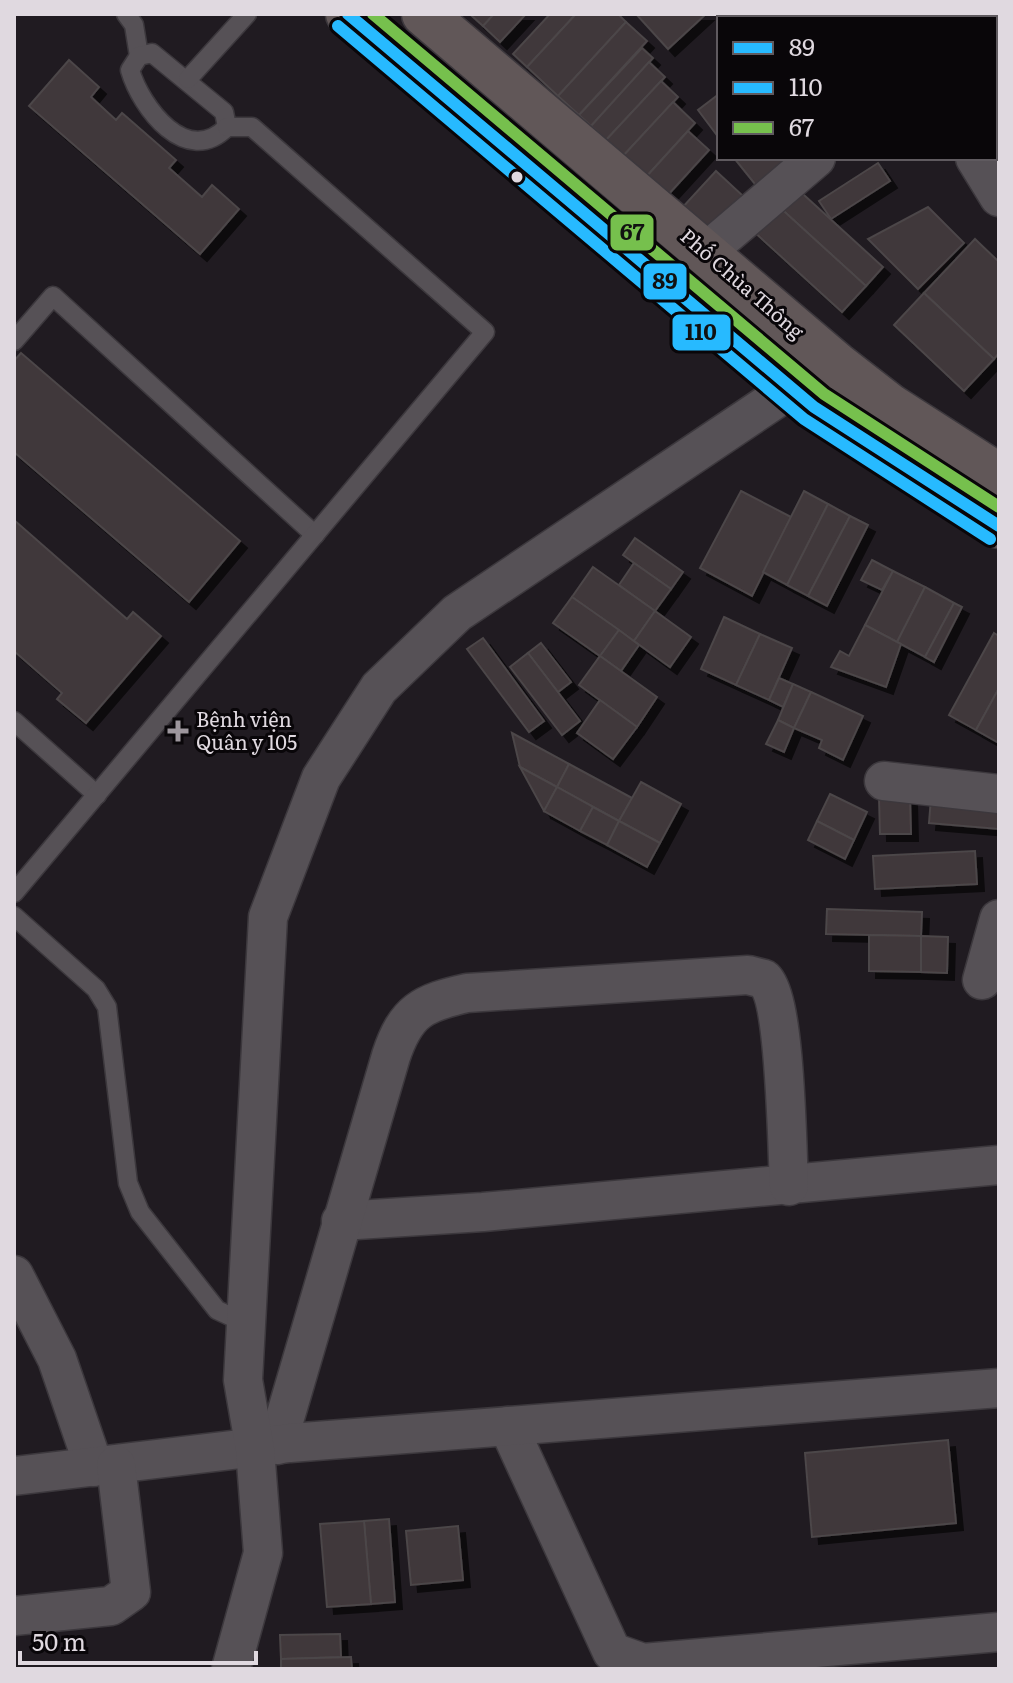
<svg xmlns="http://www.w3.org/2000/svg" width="1013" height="1683" viewBox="0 0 1013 1683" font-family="Literata,serif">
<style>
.building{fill:#41373a;stroke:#4c4648;stroke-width:2;filter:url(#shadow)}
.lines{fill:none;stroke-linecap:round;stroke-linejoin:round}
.service-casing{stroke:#3c383d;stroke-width:21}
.minor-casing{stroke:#3c383d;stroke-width:41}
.trunk-casing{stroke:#3c383d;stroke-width:47}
.service{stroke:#565156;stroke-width:18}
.minor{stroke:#565156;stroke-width:38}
.trunk{stroke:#615758;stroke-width:44}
.bus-1-casing{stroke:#090609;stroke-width:18}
.bus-2-casing{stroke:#090609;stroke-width:18}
.bus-3-casing{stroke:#090609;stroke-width:18}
.bus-1{stroke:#27baff;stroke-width:12}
.bus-2{stroke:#27baff;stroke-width:12}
.bus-3{stroke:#76c04d;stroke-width:12}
.bus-dot{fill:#e0d9e0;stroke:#090609;stroke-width:3}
.poi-dot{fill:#9d969d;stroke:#090609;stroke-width:3}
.labels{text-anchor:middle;stroke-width:6;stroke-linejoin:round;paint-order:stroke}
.street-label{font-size:20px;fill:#e0d9e0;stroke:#090609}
.poi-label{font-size:20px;fill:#e0d9e0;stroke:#090609;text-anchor:start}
.line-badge{stroke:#090609;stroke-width:3}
.pale-badge-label{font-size:22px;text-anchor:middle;font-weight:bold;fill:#111}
</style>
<defs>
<filter id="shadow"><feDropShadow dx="7" dy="7" stdDeviation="0" flood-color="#0009"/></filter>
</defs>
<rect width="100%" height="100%" fill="#201b21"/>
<g class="building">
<polygon points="475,14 494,14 483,26 472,16"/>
<polygon points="494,14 526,14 500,42 483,26"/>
<polygon points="550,14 576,14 527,67 513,54"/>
<polygon points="576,14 618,14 626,22 558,96 527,67"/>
<polygon points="636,14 706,14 668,49"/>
<polygon points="756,14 890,14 893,18 759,18"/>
<polygon points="626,22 647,41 579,115 558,96"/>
<polygon points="642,48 653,58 591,126 579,115"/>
<polygon points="69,60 99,87 91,97 116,120 122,113 176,160 169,168 202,197 212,185 239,209 200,254 29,106"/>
<polygon points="649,62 665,77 606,140 591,126"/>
<polygon points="661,81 678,97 623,156 606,140"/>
<polygon points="719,94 719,138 698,110"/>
<polygon points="673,102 695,123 646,177 623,156"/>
<polygon points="688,131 709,150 667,196 646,177"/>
<polygon points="734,158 798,158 759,189"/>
<polygon points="878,163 890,181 831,219 819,201"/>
<polygon points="716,171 743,196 708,234 681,209"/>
<polygon points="793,185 883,267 866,286 776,204"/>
<polygon points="776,204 866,286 842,312 752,230"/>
<polygon points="928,207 964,243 918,289 868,239"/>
<polygon points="975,239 999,262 999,353 994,359 924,293"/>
<polygon points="924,293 994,359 964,391 894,325"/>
<polygon points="21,353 240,541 189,602 14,452 14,361"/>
<polygon points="741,491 791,517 752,596 700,568"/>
<polygon points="804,491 828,504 787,585 763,572"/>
<polygon points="828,504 850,516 808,596 787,585"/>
<polygon points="850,516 868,525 827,606 808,596"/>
<polygon points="14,520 127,619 133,612 161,636 86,723 57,699 62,693 14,651"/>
<polygon points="635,538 683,572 671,589 623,555"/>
<polygon points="872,560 893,571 882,590 861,580"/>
<polygon points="634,563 671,589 655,611 619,585"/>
<polygon points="593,567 655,611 634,641 572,597"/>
<polygon points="893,571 925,587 897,642 865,625"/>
<polygon points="925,587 954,603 925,657 897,642"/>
<polygon points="572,597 619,630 600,656 553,623"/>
<polygon points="954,603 962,607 934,662 925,657"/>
<polygon points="655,611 691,637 670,667 634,641"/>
<polygon points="724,617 760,634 736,685 701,669"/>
<polygon points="865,625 901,644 886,687 831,667 840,651 849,656"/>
<polygon points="619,630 639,645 621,671 600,656"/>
<polygon points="994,633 999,636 999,688 976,730 949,715"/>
<polygon points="760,634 792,648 769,700 736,685"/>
<polygon points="483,638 544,721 529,732 467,649"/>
<polygon points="541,643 571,682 558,692 528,653"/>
<polygon points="528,653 580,721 562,735 510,667"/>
<polygon points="600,656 657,697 637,727 579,685"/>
<polygon points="779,678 793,684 783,707 769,700"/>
<polygon points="793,684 811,692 794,728 778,720"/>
<polygon points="999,688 999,743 976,730"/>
<polygon points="811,692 863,716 843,760 819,748 822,740 794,728"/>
<polygon points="600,700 637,727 613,759 577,733"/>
<polygon points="778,720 794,728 784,752 766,744"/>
<polygon points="512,733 569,764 557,787 520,767"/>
<polygon points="569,764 632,798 619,821 557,787"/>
<polygon points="520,767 557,787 544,811"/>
<polygon points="641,782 681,804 660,843 619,821"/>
<polygon points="557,787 593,807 580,831 544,811"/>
<polygon points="830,794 867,812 854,840 817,821"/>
<polygon points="910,796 911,834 880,834 879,797"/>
<polygon points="931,798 999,803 999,829 929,823"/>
<polygon points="593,807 619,821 607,845 580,831"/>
<polygon points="619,821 660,843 647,867 607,845"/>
<polygon points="817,821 854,840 845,859 808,840"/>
<polygon points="975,851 977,884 875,889 873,856"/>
<polygon points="827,909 922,912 921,936 826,934"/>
<polygon points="869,935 921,936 921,972 869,971"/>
<polygon points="921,936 948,937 947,973 921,972"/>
<polygon points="948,1440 956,1523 812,1537 805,1453"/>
<polygon points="389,1519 395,1602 371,1604 364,1521"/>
<polygon points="364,1521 371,1604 327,1607 320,1524"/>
<polygon points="458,1526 463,1580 411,1585 406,1531"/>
<polygon points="340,1634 341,1657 281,1659 280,1635"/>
<polygon points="351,1657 352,1669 281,1669 281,1659"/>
</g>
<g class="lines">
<defs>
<g id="service">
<polyline points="126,14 134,25 139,56"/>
<polyline points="932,14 934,18"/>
<path d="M152,53L224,112L227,127C187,168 141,108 130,70L139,56Z"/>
<polyline points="188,79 247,14"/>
<polyline points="14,341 53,296 315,535"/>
<polyline points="14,721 97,795"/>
<polyline points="14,893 485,332 252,127 227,127"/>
<polyline points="14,916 96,989 107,1007 128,1183 140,1212 217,1310 247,1324"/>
</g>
<g id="minor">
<polyline points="995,49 999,47"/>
<polyline points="975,158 999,197"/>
<polyline points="706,252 816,158"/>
<polyline points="884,781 999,794"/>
<polyline points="982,980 999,919"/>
<polyline points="341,1221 483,1212 999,1165"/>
<polyline points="14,1275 57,1359 94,1467"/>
<polyline points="508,1426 612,1652 643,1663 999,1632"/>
<path d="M277,1445L391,1056C406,1011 422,1003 467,993L748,975L764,979C786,1000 787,1148 789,1186"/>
<polyline points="14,1476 290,1443 999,1388"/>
<polyline points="14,1616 111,1606 131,1592 116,1465"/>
<polyline points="231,1669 263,1553 255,1449 243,1380 268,917 321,778 379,688 457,613 792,388 836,364"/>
</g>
<g id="trunk">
<polyline points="348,14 814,407 999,526"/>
<polyline points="424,14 836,364 890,406 999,476"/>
</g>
</defs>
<use href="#service" class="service-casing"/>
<use href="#minor" class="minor-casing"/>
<use href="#trunk" class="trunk-casing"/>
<use href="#service" class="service"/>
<use href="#minor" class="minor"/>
<use href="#trunk" class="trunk"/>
<defs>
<polyline id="bus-1" points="348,14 814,407 999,526"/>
<polyline id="bus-2" points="338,26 804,419 990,539"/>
<polyline id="bus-3" points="373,14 824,394 999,507"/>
</defs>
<use href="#bus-1" class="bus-1-casing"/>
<use href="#bus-2" class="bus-2-casing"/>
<use href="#bus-3" class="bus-3-casing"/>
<use href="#bus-1" class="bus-1"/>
<use href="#bus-2" class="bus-2"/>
<use href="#bus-3" class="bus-3"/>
</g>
<circle class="bus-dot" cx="517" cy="177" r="7"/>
<path class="poi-dot" d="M174 719h8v8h8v8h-8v8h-8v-8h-8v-8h8z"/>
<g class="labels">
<g class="street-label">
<text transform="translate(742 284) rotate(41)" y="7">Phố Chùa Thông</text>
</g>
<g class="poi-label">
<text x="196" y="727">Bệnh viện<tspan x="196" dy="23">Quân y 105</tspan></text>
</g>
</g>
<g class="line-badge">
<rect x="609" y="213" width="46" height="39" rx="8" fill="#76c04d"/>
<rect x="642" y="262" width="46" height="39" rx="8" fill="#27baff"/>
<rect x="671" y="313" width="61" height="39" rx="8" fill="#27baff"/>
</g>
<g class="pale-badge-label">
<text x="632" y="240">67</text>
<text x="665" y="289">89</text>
<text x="701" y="340">110</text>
</g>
<rect width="1013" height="1683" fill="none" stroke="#e0d9e0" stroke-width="32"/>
<rect x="717" y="16" width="280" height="144" fill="#090609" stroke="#5f5a5f" stroke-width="2"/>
<rect x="733" y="42" width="40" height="12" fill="#27baff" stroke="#5f5a5f" stroke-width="2"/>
<text x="789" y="56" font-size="24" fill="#e0d9e0">89</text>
<rect x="733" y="82" width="40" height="12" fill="#27baff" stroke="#5f5a5f" stroke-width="2"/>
<text x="789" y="96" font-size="24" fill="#e0d9e0">110</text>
<rect x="733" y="122" width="40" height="12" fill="#76c04d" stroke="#5f5a5f" stroke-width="2"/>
<text x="789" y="136" font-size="24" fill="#e0d9e0">67</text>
<path d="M20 1651v12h236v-12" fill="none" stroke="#e0d9e0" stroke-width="4"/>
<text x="32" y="1651" font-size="24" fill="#e0d9e0" stroke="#090609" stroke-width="6" paint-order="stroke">50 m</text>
</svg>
